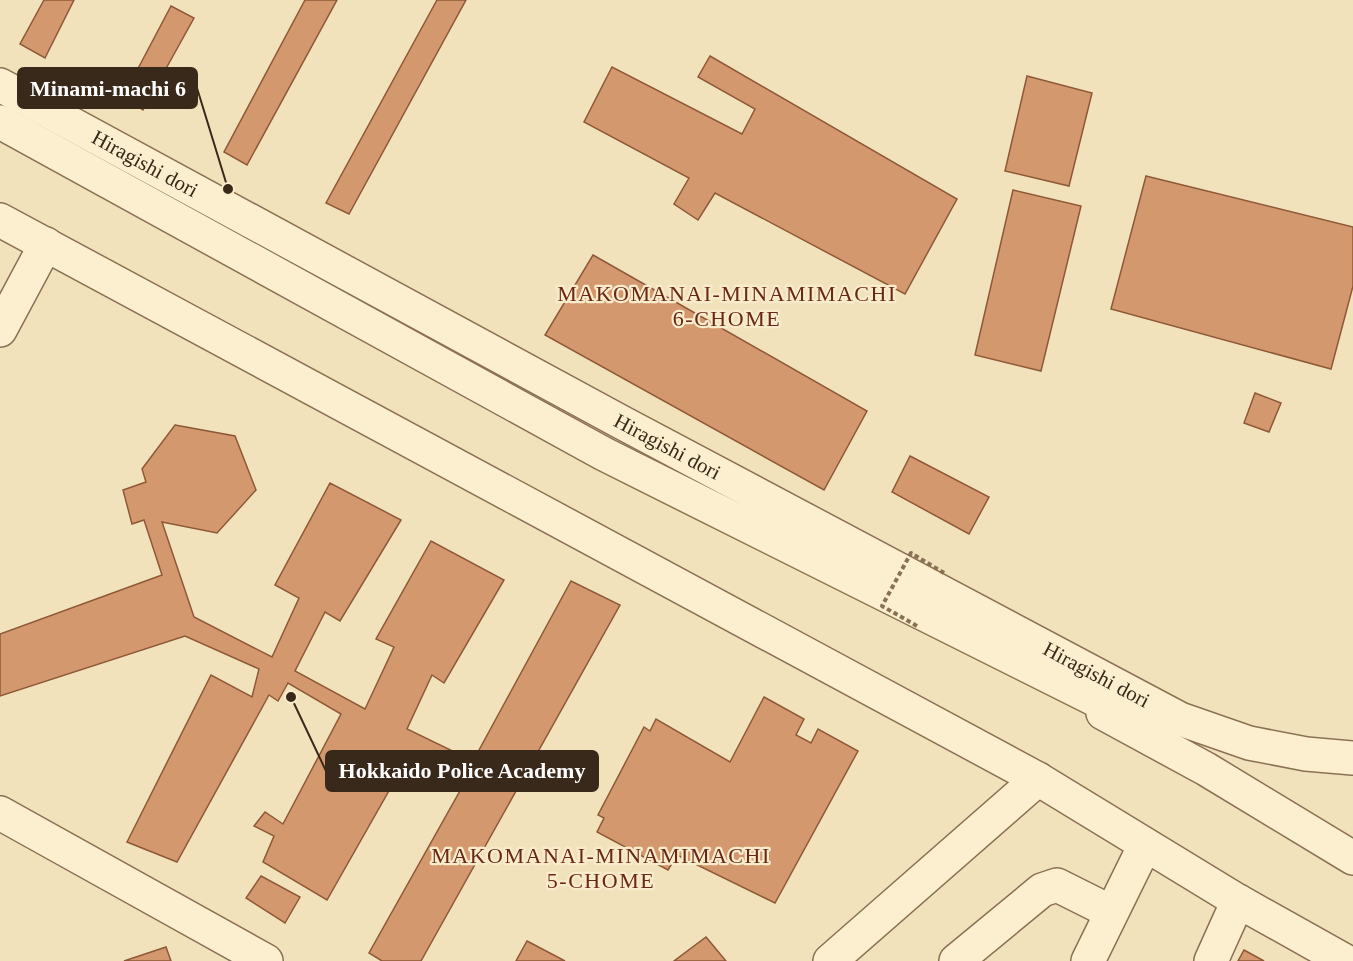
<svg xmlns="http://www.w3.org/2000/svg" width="1353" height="961" viewBox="0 0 1353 961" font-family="'Times New Roman',serif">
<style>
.building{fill:#d4986e;stroke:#8d5937;stroke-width:1.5}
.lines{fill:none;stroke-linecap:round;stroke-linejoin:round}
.minor-casing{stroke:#8b7154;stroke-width:36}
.minor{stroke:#fcefd0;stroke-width:33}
.path-bridge{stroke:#8b7154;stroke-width:4;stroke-dasharray:4.5 3;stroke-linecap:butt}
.labels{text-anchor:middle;stroke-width:4.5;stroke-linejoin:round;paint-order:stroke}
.street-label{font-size:21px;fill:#39291a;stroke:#f9eccc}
.neighbourhood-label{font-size:22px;letter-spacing:1.5px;fill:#6a2715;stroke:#f9eccc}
.leader{fill:none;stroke:#39291a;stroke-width:2}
.callout-dot{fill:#39291a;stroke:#f9eccc;stroke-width:2}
.callout{fill:#39291a;stroke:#39291a;stroke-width:2}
.callout-label{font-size:22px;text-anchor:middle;font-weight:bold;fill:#fff}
</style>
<rect width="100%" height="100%" fill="#f2e2bc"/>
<g class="building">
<polygon points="44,0 74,0 45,58 20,44"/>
<polygon points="305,0 337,0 247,165 224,152"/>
<polygon points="437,0 466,0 349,214 326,203"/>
<polygon points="171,6 194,18 143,110 123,97"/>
<polygon points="710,56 957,199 905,294 715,193 698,220 674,204 689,178 584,122 612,67 742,134 755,109 698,77"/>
<polygon points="1027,76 1092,93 1069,186 1005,171"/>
<polygon points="1146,176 1353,227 1353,286 1331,369 1111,309"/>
<polygon points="1013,190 1081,206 1041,371 975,355"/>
<polygon points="593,255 867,411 824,490 545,335"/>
<polygon points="1255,393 1281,403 1269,432 1244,423"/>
<polygon points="175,425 235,436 256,490 217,533 162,522 194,617 272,657 299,598 275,585 330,483 401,520 340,621 325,612 295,671 365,709 394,647 376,639 431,541 504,580 444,683 432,675 407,729 473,761 571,581 620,605 421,961 382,961 369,953 466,780 411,752 327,900 263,862 274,836 254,826 265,812 283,824 341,714 288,683 278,701 269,695 177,862 127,842 211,675 252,697 259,669 185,636 0,696 0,634 162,575 144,520 132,524 123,490 146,482 142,469"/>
<polygon points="910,456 989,497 969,534 892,492"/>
<polygon points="764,697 804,719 796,735 811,743 818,729 858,751 775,903 677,855 668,870 597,832 604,818 598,815 644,727 650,731 656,719 730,762"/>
<polygon points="261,876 300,897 285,923 246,898"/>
<polygon points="706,937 726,961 674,961"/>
<polygon points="527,941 565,961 516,961"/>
<polygon points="166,947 171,961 124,961"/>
<polygon points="1244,950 1264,961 1238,961"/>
</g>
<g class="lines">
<defs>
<g id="minor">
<path id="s1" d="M0,85L621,422L1180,719L1249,743L1306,754L1353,758"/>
<polyline points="0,122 604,454 1128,716"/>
<polyline points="0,220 1038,779 1238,901 1345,961"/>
<polyline points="0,330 46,244"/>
<polyline points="1103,713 1206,769 1353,858"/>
<polyline points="0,813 266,961"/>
<polyline points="830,961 1038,779"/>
<polyline points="956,961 1042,890 1057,885 1111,912"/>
<polyline points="1088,961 1145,845"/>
<polyline points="1211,961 1238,901"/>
</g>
</defs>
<use href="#minor" class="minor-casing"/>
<use href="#minor" class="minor"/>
<polyline class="path-bridge" points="917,626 882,606 911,553 944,573"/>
</g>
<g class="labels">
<g class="street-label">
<text dy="7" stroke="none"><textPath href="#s1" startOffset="165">Hiragishi dori</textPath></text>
<text dy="7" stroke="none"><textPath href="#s1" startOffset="759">Hiragishi dori</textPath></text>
<text dy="7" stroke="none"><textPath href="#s1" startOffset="1245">Hiragishi dori</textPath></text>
</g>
<g class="neighbourhood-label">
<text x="727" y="301">MAKOMANAI-MINAMIMACHI<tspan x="727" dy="25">6-CHOME</tspan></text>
<text x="601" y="863">MAKOMANAI-MINAMIMACHI<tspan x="601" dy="25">5-CHOME</tspan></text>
</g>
</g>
<path class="leader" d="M228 189L197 88M291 697L326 771"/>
<g class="callout-dot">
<circle cx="228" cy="189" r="6"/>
<circle cx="291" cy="697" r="6"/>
</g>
<g class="callout">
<rect x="18" y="68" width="179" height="40" rx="6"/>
<rect x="326" y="751" width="272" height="40" rx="6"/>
</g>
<g class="callout-label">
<text x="108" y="96">Minami-machi 6</text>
<text x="462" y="778">Hokkaido Police Academy</text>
</g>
</svg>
